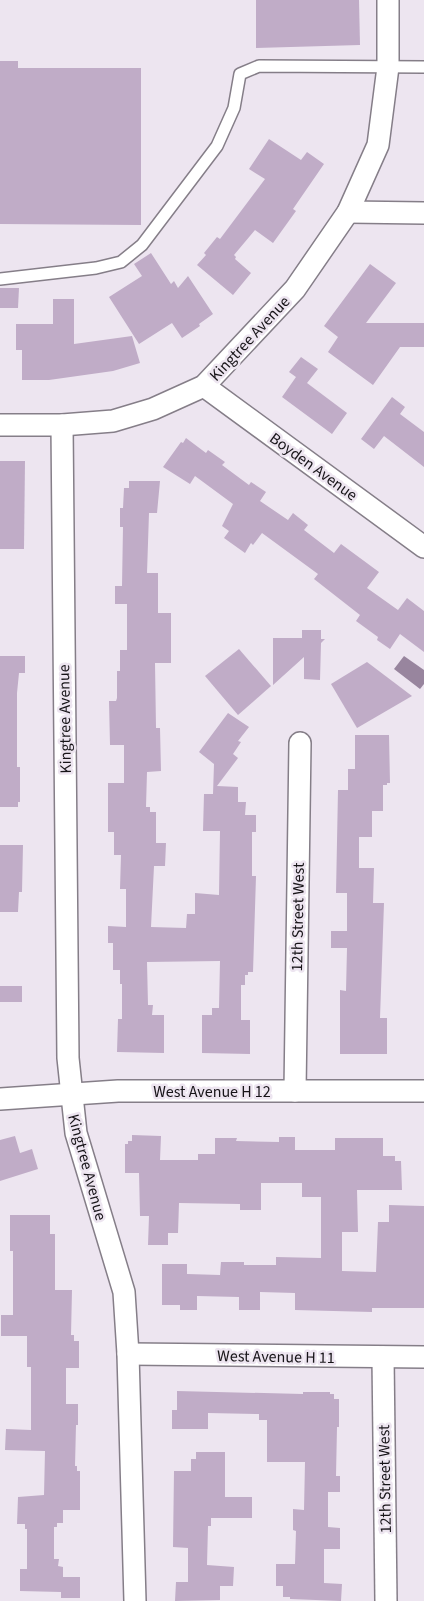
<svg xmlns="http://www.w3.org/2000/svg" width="424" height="1601" viewBox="0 0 424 1601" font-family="'Source Sans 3',sans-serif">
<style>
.water{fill:#98859e}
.building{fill:#c0acc7}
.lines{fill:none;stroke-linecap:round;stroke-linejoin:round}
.lane-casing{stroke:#857e88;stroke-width:14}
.street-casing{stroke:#857e88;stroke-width:24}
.lane{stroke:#fff;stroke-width:11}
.street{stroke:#fff;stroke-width:21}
.labels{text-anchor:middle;stroke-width:5;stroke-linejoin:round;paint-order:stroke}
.street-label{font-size:16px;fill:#171418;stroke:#ede5f0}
</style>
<rect width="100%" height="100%" fill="#ede5f0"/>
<polygon class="water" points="404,656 424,670 424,684 420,689 394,669"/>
<g class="building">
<polygon points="256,0 359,0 360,45 256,48"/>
<polygon points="0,61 18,61 18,68 141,68 141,225 0,224"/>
<polygon points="269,139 301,160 307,152 324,164 293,209 296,211 273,243 255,230 234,255 236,257 235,259 251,273 233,295 197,265 206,255 204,253 217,237 220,239 265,179 249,169"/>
<polygon points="151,253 171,284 174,281 178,288 188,276 213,314 199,324 200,326 182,338 172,323 139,344 109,297 142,276 134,264"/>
<polygon points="370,264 396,283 366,323 424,323 424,347 400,347 373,385 328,352 338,337 324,326"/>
<polygon points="0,288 19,288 18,308 0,308"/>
<polygon points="53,299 74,299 74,344 132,336 140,363 113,371 49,380 22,380 22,350 16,350 16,324 53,324"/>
<polygon points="301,357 318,369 307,383 347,413 332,434 282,397 296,377 289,372"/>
<polygon points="392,397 405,407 400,414 424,432 424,467 384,436 374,449 361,439"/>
<polygon points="186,438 206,453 208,450 225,462 222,465 249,485 251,482 266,492 260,501 288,520 293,513 308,525 304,530 334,553 341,544 379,572 367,588 398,610 407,598 424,611 424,652 400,634 390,649 377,640 378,637 356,621 360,615 314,579 318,574 262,533 253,545 251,543 245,553 224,538 229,531 222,526 233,504 195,476 190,484 163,467 181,442 183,443"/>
<polygon points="0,461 25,461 24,549 0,549"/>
<polygon points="129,481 160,481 157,513 149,513 147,573 158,573 158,613 171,613 171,663 155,663 156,728 160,728 161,771 147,772 146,807 150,807 150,812 156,812 156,843 166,843 165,866 154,866 151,927 186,928 187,914 195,914 195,893 219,895 220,831 203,831 204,794 213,794 214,764 199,752 228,713 249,727 238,741 241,742 233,754 238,758 217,786 238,787 238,802 246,802 245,815 256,815 256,832 252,832 252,876 256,876 253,972 248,972 248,975 245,975 245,985 241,985 241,1020 250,1020 250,1054 202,1053 202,1015 212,1015 212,1008 219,1008 220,961 147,962 148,1005 153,1005 152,1015 164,1015 164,1053 117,1052 118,1019 122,1019 122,984 120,984 120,970 113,970 113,943 108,943 108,926 126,927 126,889 120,889 121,855 114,855 114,832 108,832 108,783 124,783 124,745 110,745 109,701 116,701 117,698 117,671 120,671 120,650 127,650 127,604 115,604 115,586 122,586 123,527 120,527 120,508 123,508 124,488 129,488"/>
<polygon points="302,630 321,630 321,639 325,639 321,643 320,680 304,679 304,657 273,685 273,638 302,638"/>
<polygon points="239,649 271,686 238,715 205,676"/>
<polygon points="0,656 25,656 25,673 19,673 17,693 17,767 20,767 20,802 18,802 18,807 0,807"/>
<polygon points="367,662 412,696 357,728 331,684"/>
<polygon points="355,735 389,735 390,783 387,783 387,785 383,785 383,811 372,811 372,837 359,837 359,868 374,868 373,903 384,903 380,1018 387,1018 387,1054 340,1054 340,990 346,991 347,948 331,948 331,931 347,931 347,893 336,893 338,790 348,790 348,769 355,769"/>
<polygon points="0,845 23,845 22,892 19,892 18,912 0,912"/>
<rect x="0" y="986" width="22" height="16"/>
<polygon points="132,1135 161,1136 160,1160 198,1160 198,1154 215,1154 215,1138 237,1138 236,1141 279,1142 279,1137 295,1137 295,1150 335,1150 335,1138 383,1138 383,1156 395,1156 395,1161 401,1161 402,1190 357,1190 358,1232 342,1232 342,1271 376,1272 378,1222 389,1222 389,1205 424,1206 424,1308 372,1308 372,1312 295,1310 295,1293 260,1292 260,1310 239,1310 239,1297 197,1296 197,1310 180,1310 180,1305 162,1305 162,1264 187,1264 187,1274 220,1275 221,1262 244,1262 244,1265 276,1265 276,1257 321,1258 321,1197 302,1197 302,1183 261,1183 261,1210 240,1210 240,1204 179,1203 178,1233 168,1233 168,1245 148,1245 149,1216 140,1216 139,1173 125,1173 125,1144 128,1144 128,1141 132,1141"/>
<polygon points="15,1136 20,1153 32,1149 38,1169 0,1181 0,1140"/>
<polygon points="10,1215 50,1215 50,1234 55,1234 55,1290 72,1290 71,1335 74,1335 74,1341 79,1341 79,1368 66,1368 66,1404 78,1404 78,1425 76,1425 75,1466 77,1466 77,1471 80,1471 80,1510 63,1510 63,1523 57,1523 57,1527 54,1527 54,1559 59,1559 58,1566 63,1567 63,1577 80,1577 80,1598 61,1598 61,1592 20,1591 20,1569 27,1569 27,1529 25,1529 25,1524 17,1524 18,1497 44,1495 45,1451 5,1450 6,1429 31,1430 31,1367 27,1367 27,1336 1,1336 1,1315 13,1315 13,1251 10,1251"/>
<polygon points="177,1391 303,1394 303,1392 330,1392 330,1394 334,1394 334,1399 339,1399 339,1427 337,1427 336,1476 340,1476 340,1492 328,1492 328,1527 340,1528 340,1549 324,1549 324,1583 342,1584 341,1601 290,1599 290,1597 283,1597 283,1586 276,1586 276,1564 295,1564 296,1531 293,1530 293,1509 304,1510 305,1462 267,1462 267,1420 259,1420 259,1414 208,1413 208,1429 172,1429 172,1410 177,1410"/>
<polygon points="196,1452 225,1452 225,1497 252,1497 252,1518 211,1518 211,1526 208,1526 207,1565 234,1567 233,1586 220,1586 220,1600 175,1601 176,1582 188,1582 188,1548 173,1547 174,1471 191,1471 191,1459 196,1459"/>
</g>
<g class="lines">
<defs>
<polyline id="lane" points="0,279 96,268 121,262 142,245 217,146 234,108 240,74 259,66 424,67"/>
<g id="street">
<polyline points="348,212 424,213"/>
<polyline points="204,386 424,547"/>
<polyline points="0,425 62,425 113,421 153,409 204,386 295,289 348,212 378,145 388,67 388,0"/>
<polyline points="62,425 68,1058 76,1133 124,1292 128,1354 135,1601"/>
<polyline points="295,1091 300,743"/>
<polyline points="0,1099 118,1091 424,1091"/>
<polyline points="128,1354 424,1357"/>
<polyline points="383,1357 386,1601"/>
</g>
</defs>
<use href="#lane" class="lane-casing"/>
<use href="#street" class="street-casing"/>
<use href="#lane" class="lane"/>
<use href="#street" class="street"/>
</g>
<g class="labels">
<g class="street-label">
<text transform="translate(249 338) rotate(-47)" y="6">Kingtree Avenue</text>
<text transform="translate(314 466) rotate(36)" y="6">Boyden Avenue</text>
<text transform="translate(64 719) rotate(-91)" y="6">Kingtree Avenue</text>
<text transform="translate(297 917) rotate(-89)" y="6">12th Street West</text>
<text x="212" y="1097">West Avenue H 12</text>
<text transform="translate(88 1167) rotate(75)" y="6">Kingtree Avenue</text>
<text transform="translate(276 1356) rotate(1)" y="6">West Avenue H 11</text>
<text transform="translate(384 1479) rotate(-91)" y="6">12th Street West</text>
</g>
</g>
</svg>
